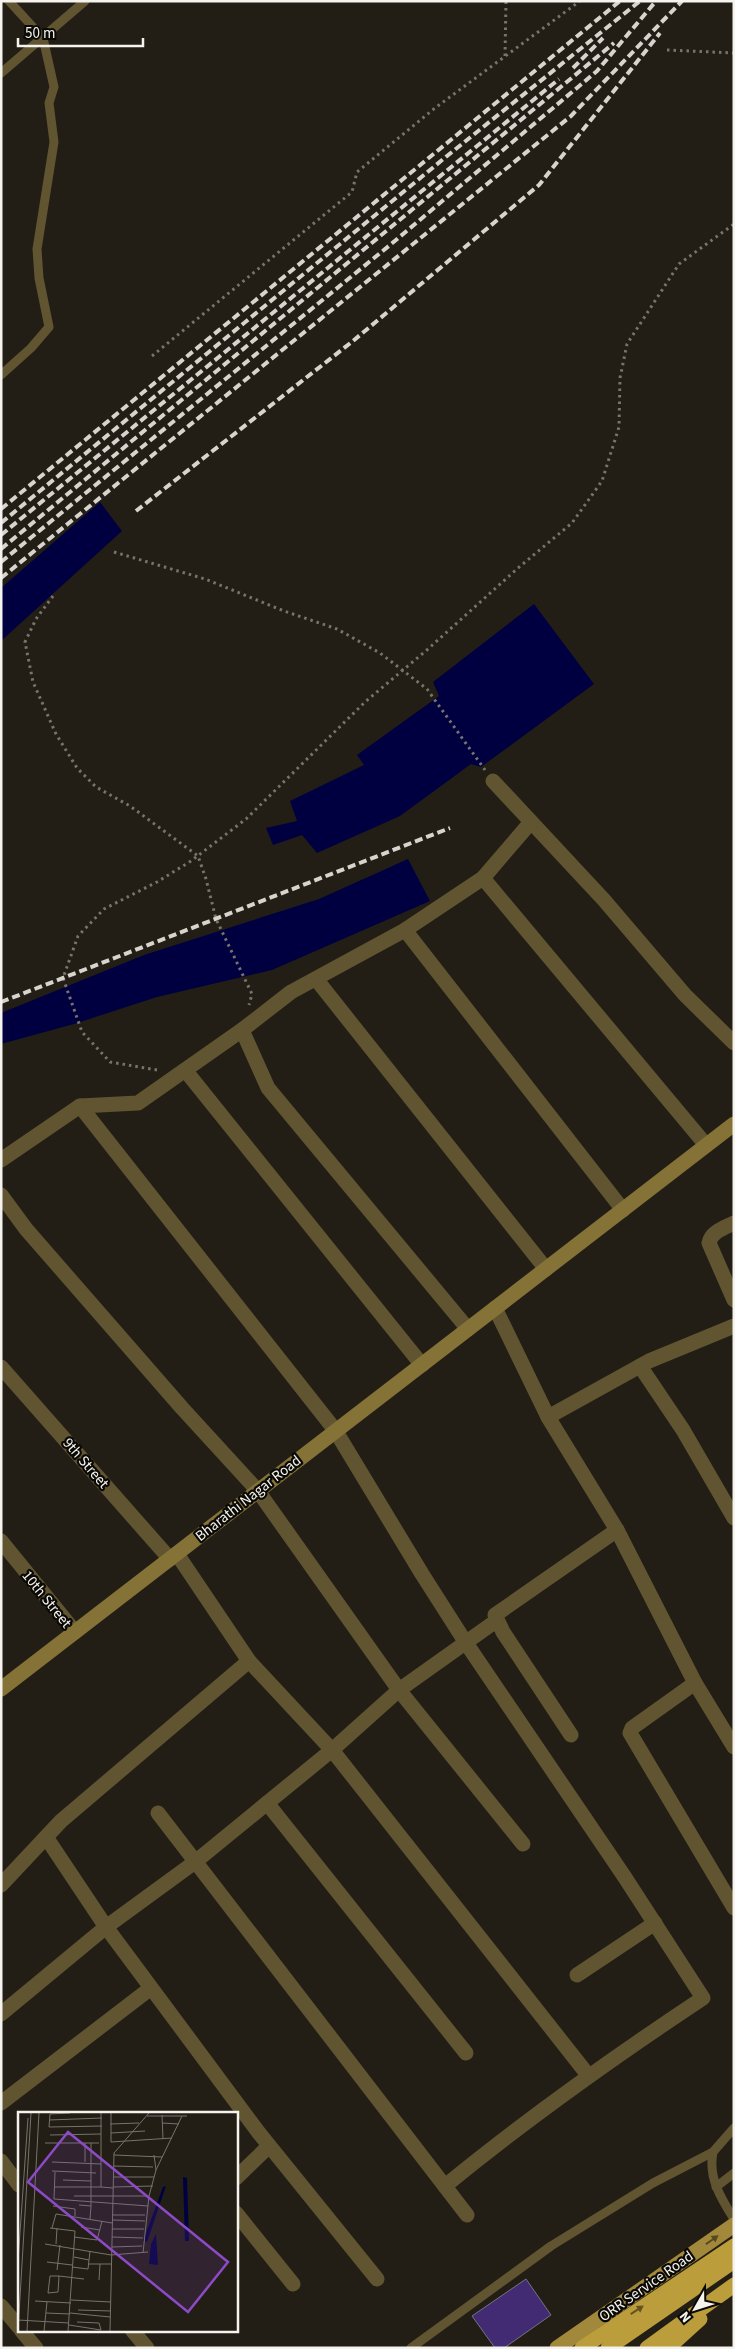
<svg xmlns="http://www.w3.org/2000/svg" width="735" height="2349" viewBox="0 0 735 2349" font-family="'Source Sans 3',sans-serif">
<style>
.water{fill:#000040}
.building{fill:#432b74;stroke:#75737e}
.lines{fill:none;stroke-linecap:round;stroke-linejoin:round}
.path{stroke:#77746d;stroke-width:3;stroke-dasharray:2.5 4;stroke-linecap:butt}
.lane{stroke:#605431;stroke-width:9}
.street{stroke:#605431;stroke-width:15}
.secondary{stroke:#857237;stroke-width:15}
.primary{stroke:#a1883a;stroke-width:15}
.highway{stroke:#bb9d3c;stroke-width:15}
.rail{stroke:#d6d4cd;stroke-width:4;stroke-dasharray:8 4;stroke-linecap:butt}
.oneway{fill:#564820}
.oneway2{fill:#625320}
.labels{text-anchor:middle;stroke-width:4.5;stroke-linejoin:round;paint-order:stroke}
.street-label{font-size:15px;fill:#f5f3ed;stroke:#0a0905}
.inset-road{fill:none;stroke:#76736c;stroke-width:1}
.view{fill:#8d4ac6;fill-opacity:0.15;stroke:#8d4ac6;stroke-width:2.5}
.inset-edge{fill:none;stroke:#f5f3ed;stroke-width:2.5}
</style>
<rect width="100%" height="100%" fill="#221e16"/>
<g class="water">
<polygon points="100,502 122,531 1,641 1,588"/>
<polygon points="534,604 594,684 481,767 471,764 400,816 317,853 302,835 273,845 266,828 297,821 290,801 364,765 357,755 439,696 433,682"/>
<polygon points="408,859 430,901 272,970 157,997 74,1024 1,1044 1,1013 144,955 319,899"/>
</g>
<polygon class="building" points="526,2279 551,2315 504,2348 495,2348 472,2316"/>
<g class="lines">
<g class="path">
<polyline points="667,50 734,53"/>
<polyline points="505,56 506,1"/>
<polyline points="152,356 352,192 357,172 435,108 580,1"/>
<polyline points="114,552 205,579 284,611 337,629 380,653 427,689 485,770"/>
<polyline points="53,596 36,619 25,642 33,682 56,734 77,768 96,787 130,806 198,856 206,879 216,919 252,994 249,1005"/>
<polyline points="157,1070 110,1062 82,1032 63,978 78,936 104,909 157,882 191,861 246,819 365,702 428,649 518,568 572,523 602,481 619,427 620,378 627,344 679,264 734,224"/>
</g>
<g class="lane">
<polyline points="1,73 85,1"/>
<polyline points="1,375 31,348 49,327 39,278 37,249 54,142 49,103 54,87 43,38 9,1"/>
<path d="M713,2152C708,2177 720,2197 734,2219"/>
<polyline points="716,2187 734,2173"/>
<polyline points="411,2348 551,2246 653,2183 713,2152 734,2128"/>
</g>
<g class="street">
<polyline points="493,781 604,900 685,995 734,1043"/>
<polyline points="483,878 706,1145"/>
<polyline points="405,930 623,1210"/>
<polyline points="316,979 546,1269"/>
<polyline points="242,1030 268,1088 468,1329"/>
<polyline points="185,1070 422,1365"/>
<path d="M80,1106L335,1430L422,1574L466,1643L624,1876L703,1998C614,2057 528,2118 445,2186"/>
<polyline points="1,1160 80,1106 138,1103 242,1030 291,992 405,930 483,878 531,822"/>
<polyline points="1,1195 26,1229 182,1408 258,1491 399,1690 523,1844"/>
<path d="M734,1223C724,1228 711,1232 709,1243L734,1300"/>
<polyline points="495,1308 548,1417 617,1530 695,1683 734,1747"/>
<polyline points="640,1366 683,1430 734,1518"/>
<polyline points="1,1367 170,1559"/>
<polyline points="548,1417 649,1361 734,1326"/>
<polyline points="1,1541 75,1632"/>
<polyline points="249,1661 332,1750 588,2075"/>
<polyline points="695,1683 632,1728 630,1733 734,1908"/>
<polyline points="571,1735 503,1632 495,1615 617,1530"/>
<polyline points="267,1803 466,2053"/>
<polyline points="158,1813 467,2215"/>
<polyline points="46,1837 106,1927 259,2133 377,2279"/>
<polyline points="1,1885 61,1821 249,1661 177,1554"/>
<polyline points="577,1975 655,1923"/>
<polyline points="1,2014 106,1927 195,1862 332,1750 399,1690 496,1621"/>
<polyline points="1,2103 151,1988"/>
<polyline points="1,2161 19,2185"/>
<polyline points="236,2178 269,2146"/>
<polyline points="236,2213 293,2284"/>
<polyline points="1,2306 19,2327"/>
<polyline points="21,2330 36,2348"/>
<polyline points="132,2330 147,2348"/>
</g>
<polyline class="secondary" points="1,1689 734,1124"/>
<polyline class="primary" points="557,2348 734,2225"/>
<g class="highway">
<polyline points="582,2348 734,2246"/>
<polyline points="608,2348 734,2261"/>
<polyline points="647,2348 734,2285"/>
<polyline points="668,2348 700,2319"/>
</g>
<g class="rail">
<polyline points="573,68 603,38"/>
<polyline points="1,509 620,1"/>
<polyline points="136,511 353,341 539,185 660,33"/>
<polyline points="1,523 447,156 640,1"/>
<polyline points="1,535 559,79"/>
<polyline points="1,549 614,43"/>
<polyline points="1,562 390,245 597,71 656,1"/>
<polyline points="1,578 571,116 682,1"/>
<polyline points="1,1002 450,828"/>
</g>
</g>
<defs><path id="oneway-solid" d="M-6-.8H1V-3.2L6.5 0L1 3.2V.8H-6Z" transform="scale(1.25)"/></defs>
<use class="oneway" href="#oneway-solid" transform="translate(712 2240) rotate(-35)"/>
<use class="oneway2" href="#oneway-solid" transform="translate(637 2310) rotate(-33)"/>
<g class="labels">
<g class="street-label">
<text transform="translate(86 1463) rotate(49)" y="5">9th Street</text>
<text transform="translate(248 1498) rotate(-38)" y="5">Bharathi Nagar Road</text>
<text transform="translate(47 1599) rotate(51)" y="5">10th Street</text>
<text transform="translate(646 2286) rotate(-35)" y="5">ORR Service Road</text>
</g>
</g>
<g transform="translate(18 2112)">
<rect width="220" height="220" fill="#221e16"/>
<path d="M165,65L169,66L171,129H167ZM148,74L129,130L125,129L145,75ZM138,122L140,153L131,152L133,132Z" fill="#000040"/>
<path class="inset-road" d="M52,1L32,2L31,15L84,14M83,1V75L95,76M93,1V30L154,26M144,3L145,27M129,4H169M31,8L84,6M144,11L161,12M92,12L121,11M93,21L127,19M32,23L83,22M27,31H81M96,43L144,45M136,43L138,58M34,50L83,52M67,50V31M96,54L135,55M34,59L78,61M37,60L36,87L130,94M96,65H136M45,68L73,69M37,75H83M95,75L135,74M56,84H131L125,141M131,84L138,58L164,4M61,93L73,94L72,107M35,94L57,97V104M73,94V31M95,103H127M95,108L127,109M63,115L82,118M32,116L57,119L50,219M34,116L38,102L94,111M94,117H126M56,125L79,128L84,109M94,125L125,126M27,132L93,143L130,140M38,132L39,116M94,135L124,134M56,145L71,148M0,149L10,6M29,150L54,153M70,152H93M54,155L70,157L72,139M39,158L42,133M41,164H32L30,181L40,180L41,164L66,167M81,168L82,152M53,188L93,190M17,189L53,191M60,198L93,199M28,201L52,202M52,201L92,205M0,208L51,211M59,210L81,211L83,218M51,213L83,218M0,219L13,1M9,219L21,1M26,219L29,190M92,219L96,41L131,1"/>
<path class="view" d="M50,20L210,150L170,200L10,70Z"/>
<rect width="220" height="220" class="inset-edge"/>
</g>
<rect width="735" height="2349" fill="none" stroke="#f5f3ed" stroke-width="5"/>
<g transform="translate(695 2309) rotate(231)" stroke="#0a0905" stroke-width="4" paint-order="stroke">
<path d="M0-4L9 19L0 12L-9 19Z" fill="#f5f3ed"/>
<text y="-8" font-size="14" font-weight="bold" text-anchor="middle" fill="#f5f3ed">N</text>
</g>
<path d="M18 38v8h125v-8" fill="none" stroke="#f5f3ed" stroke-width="2.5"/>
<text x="25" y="38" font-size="15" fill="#f5f3ed" stroke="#0a0905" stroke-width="4" paint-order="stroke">50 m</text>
</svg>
